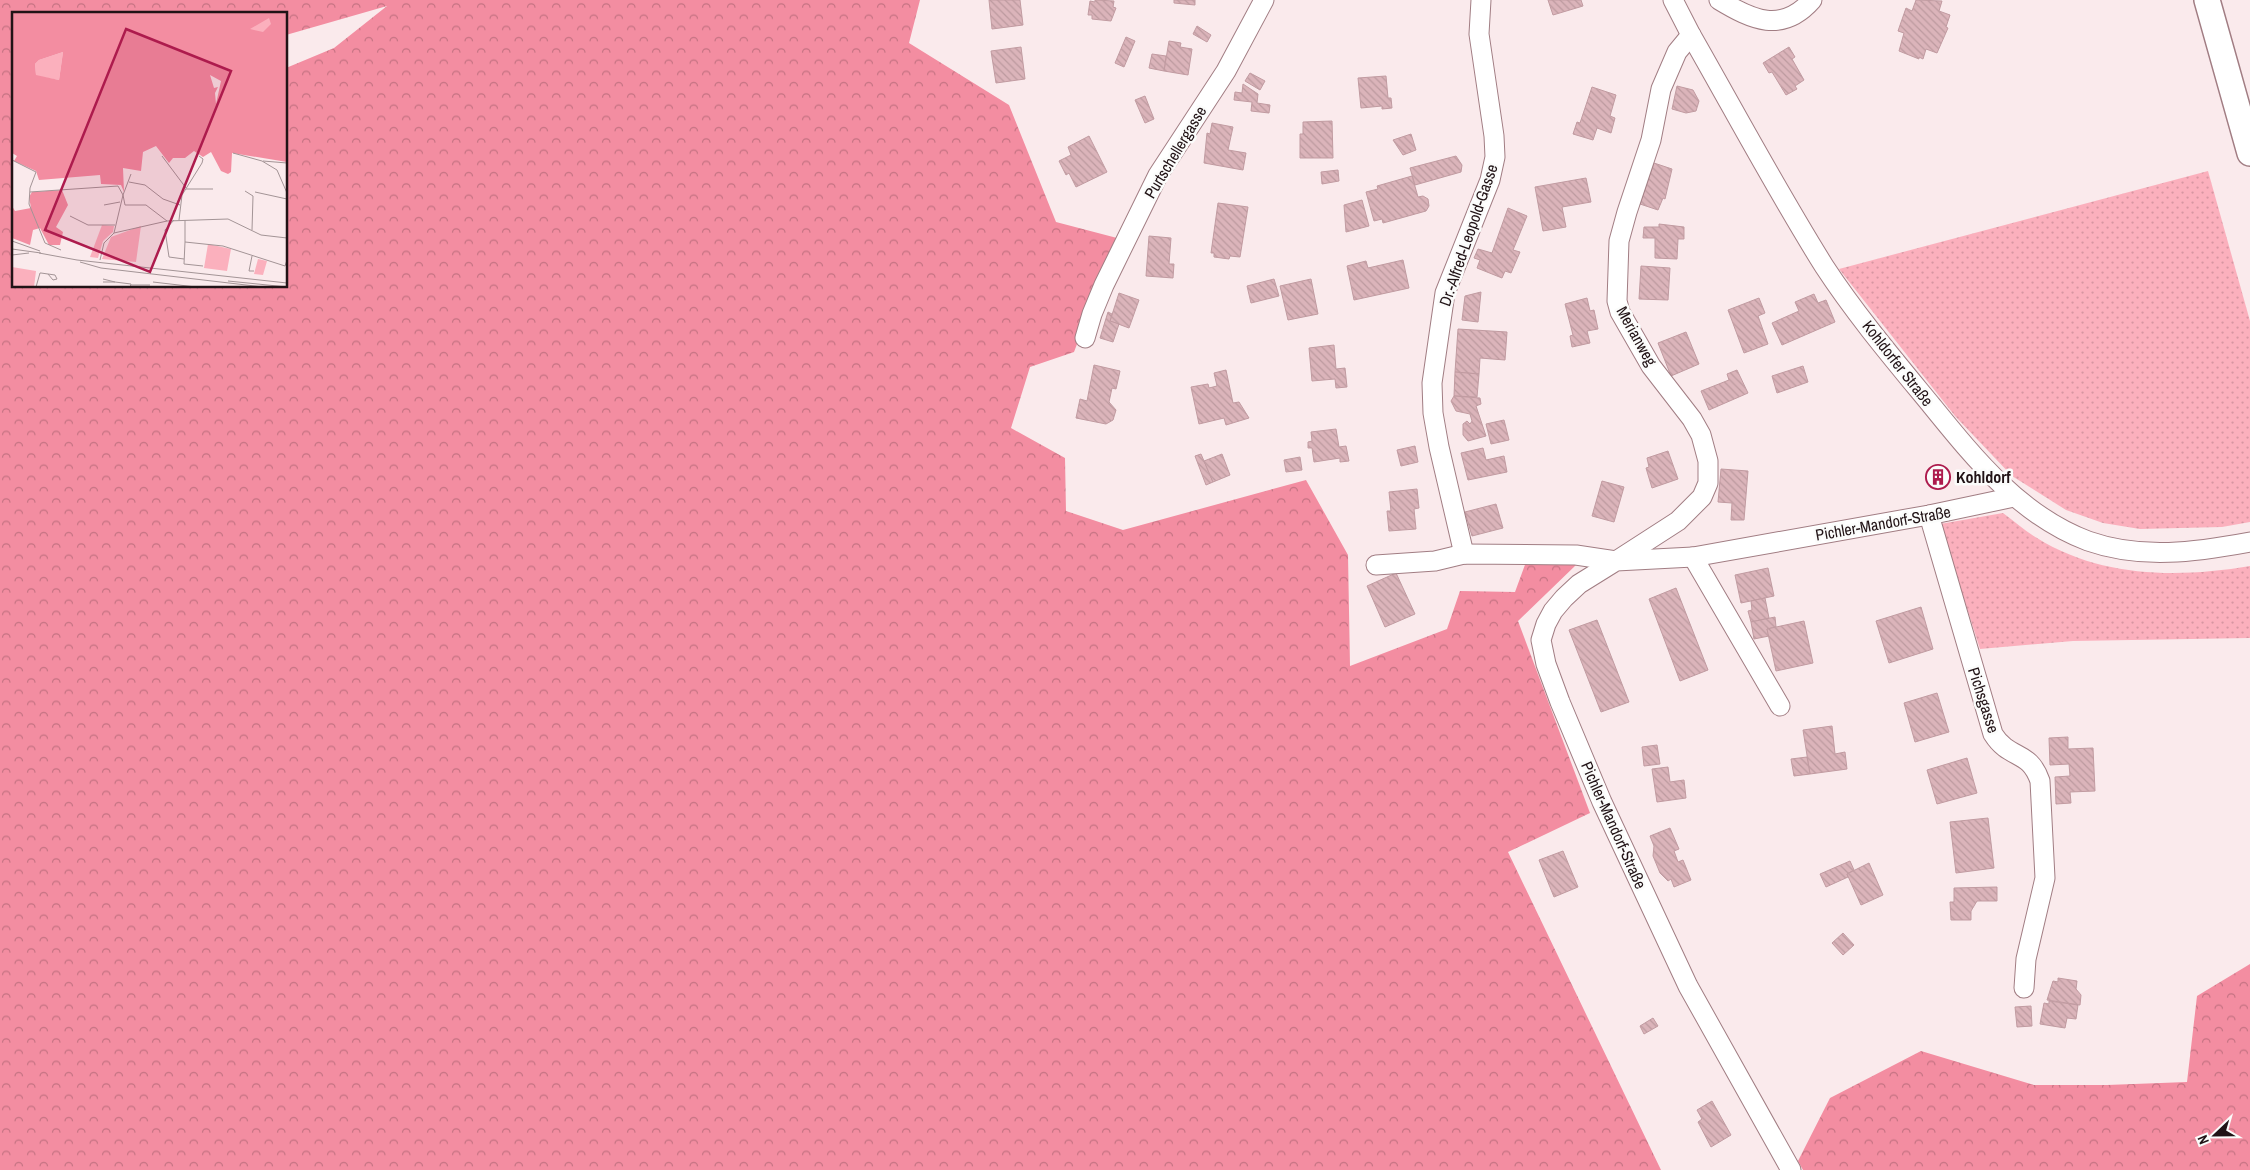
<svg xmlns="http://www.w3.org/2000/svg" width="2250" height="1170" viewBox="0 0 2250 1170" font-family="'Archivo Narrow',sans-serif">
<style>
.grass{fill:url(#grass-dots)}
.forest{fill:url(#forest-crowns);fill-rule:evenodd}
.building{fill:url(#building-back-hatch);stroke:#c19ba1}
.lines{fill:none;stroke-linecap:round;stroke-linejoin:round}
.minor-casing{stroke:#a17d83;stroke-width:21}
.major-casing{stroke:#a17d83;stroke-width:28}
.minor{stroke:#fff;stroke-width:19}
.major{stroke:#fff;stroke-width:25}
.labels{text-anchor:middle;stroke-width:5;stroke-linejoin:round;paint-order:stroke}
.street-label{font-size:16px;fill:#211316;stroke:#fbfcfb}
.poi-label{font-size:16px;font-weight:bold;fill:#211316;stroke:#fbfcfb;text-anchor:start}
.inset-road{fill:none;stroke:#a39496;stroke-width:1}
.view{fill:#ad1b4d;fill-opacity:0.15;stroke:#ad1b4d;stroke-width:2.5}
.inset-edge{fill:none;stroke:#211316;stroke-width:2.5}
</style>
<defs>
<pattern id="grass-dots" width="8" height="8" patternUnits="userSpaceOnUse" patternTransform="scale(1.25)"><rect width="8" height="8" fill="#fbb0bd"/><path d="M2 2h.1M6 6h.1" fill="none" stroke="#d796a2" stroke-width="1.8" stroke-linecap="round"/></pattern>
<pattern id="forest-crowns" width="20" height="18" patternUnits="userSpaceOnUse" patternTransform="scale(1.25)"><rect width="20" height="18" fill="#f38da1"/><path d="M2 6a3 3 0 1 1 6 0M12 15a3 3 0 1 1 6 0" fill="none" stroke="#c47282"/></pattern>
<pattern id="building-back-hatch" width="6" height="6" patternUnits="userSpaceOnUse" patternTransform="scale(1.25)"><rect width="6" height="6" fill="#dbb4ba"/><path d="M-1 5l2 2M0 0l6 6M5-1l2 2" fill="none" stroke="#bc9a9f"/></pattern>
</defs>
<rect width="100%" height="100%" fill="#faeaec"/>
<g class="grass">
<polygon points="2208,171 2250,321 2250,522 2222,527 2140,529 2103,523 2066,510 2012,476 1955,416 1839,269"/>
<path d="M2003,513C2014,521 2025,531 2037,538C2101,578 2179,578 2250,566V638L2073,641L1980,649L1940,524Z"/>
</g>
<g class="forest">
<path d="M0,0H920L909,43L1009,105L1056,222L1117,238L1074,352L1030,367L1011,428L1065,458L1066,511L1123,530L1306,480L1348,555L1350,666L1447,629L1460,591L1515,592L1526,562L1576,565L1518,621L1590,813L1508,852L1661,1170H0ZM387,6L334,48L286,68V286H14V14H286V35Z"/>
<polygon points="2250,964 2250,1170 1803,1170 1798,1161 1830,1098 1921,1051 2034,1085 2107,1085 2187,1082 2197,996"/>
</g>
<g class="building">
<polygon points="989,0 1020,0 1023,25 992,29"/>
<polygon points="1095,0 1114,1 1113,7 1116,8 1111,21 1092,19 1092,15 1088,15 1090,1 1095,2"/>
<polygon points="1174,0 1195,0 1195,5 1174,3"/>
<polygon points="1548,0 1581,0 1583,6 1553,15"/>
<polygon points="1916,0 1942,1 1939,11 1950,15 1946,27 1948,28 1937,53 1926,49 1923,59 1919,57 1919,59 1899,51 1904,33 1898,31 1906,8 1912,11"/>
<polygon points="1197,26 1211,35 1207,42 1193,34"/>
<polygon points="1126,37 1135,41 1124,67 1115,63"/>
<polygon points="1169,41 1181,43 1180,47 1192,49 1188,75 1164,71"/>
<polygon points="1021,47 1025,79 996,83 991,51"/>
<polygon points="1789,47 1795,57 1792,59 1804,80 1795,86 1797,89 1786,95 1772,72 1769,73 1763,63"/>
<polygon points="1152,54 1166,56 1164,71 1149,68"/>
<polygon points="1250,73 1265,81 1260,90 1245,81"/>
<polygon points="1386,76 1388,98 1391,98 1392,108 1382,109 1382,106 1361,108 1358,78"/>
<polygon points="1243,84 1258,94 1257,103 1270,105 1269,113 1251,111 1252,102 1234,100 1235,92 1242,93"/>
<polygon points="1677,86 1693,90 1699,101 1696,111 1686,113 1672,109"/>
<polygon points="1592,87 1616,95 1610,116 1615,118 1611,133 1597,128 1593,140 1573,134 1577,122 1580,123"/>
<polygon points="1145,96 1154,119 1145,123 1135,100"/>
<polygon points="1332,121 1333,158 1300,158 1300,134 1303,134 1303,122"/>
<polygon points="1212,123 1233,127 1228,150 1246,153 1243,170 1204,163 1207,133 1210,134"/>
<polygon points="1411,134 1416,150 1403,155 1393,140"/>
<polygon points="1089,136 1107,172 1076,187 1069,173 1066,175 1059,161 1071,155 1068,147"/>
<polygon points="1456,156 1462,165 1461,172 1415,185 1410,168"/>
<polygon points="1654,163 1672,169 1665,199 1663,198 1658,210 1640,204"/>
<polygon points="1338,170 1339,181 1322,184 1321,172"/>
<polygon points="1412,176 1418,197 1423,196 1428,199 1429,206 1426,211 1383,223 1382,219 1374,221 1366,192 1378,189 1377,186"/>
<polygon points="1586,178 1591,202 1562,207 1566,227 1543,231 1535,187"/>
<polygon points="1362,200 1369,226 1346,232 1344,205"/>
<polygon points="1218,203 1248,207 1240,257 1230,256 1229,259 1214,257 1214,253 1211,253"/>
<polygon points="1508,208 1527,216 1513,250 1520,252 1511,273 1505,271 1502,278 1477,268 1480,260 1474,258 1478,249 1492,253"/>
<polygon points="1659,224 1684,227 1684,239 1678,239 1677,259 1655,258 1655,238 1643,238 1644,227 1659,227"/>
<polygon points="1149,236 1171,238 1169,264 1174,264 1173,278 1146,276"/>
<polygon points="1403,260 1409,288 1354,300 1347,266 1366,261 1368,268"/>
<polygon points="1641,266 1670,268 1668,300 1639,299"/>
<polygon points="1274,279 1279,296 1251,303 1247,286"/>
<polygon points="1311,279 1318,314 1288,320 1280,286"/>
<polygon points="1481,292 1478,322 1462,320 1465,296"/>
<polygon points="1119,293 1139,300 1129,328 1110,321"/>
<polygon points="1814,294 1818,303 1826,300 1835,322 1782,345 1772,323 1799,311 1795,302"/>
<polygon points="1587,298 1590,311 1594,310 1598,329 1587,331 1590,343 1572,347 1570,336 1573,335 1565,304"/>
<polygon points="1759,298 1765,313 1758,316 1768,344 1744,353 1728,310"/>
<polygon points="1108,312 1112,314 1110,321 1119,324 1113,342 1100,338"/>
<polygon points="1458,329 1507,332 1505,360 1480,358 1479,374 1455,372"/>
<polygon points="1686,332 1699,364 1671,376 1658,343"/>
<polygon points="1334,345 1336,369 1345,368 1347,387 1336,388 1335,379 1312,381 1309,348"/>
<polygon points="1094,365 1120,371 1116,389 1112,388 1109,402 1116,410 1113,420 1106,424 1076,418 1080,399 1087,401"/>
<polygon points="1803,366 1808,382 1777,393 1772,376"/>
<polygon points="1226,370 1233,403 1239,402 1249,418 1226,425 1224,418 1199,424 1191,387 1208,384 1209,388 1217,386 1214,373"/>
<polygon points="1737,370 1748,393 1709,410 1701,391 1729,380 1727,374"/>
<polygon points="1455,372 1479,374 1477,397 1454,396"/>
<polygon points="1454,396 1480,398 1481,404 1476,406 1486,436 1468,441 1463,435 1463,424 1467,421 1470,424 1472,421 1470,414 1456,411 1451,401"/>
<polygon points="1504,420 1509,440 1491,444 1486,424"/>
<polygon points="1336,429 1339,447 1346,446 1349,461 1340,462 1340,458 1314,462 1312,448 1308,448 1308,442 1312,441 1311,432"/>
<polygon points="1415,446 1418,462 1401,466 1397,450"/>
<polygon points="1483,448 1486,460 1504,456 1507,472 1468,480 1461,453"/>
<polygon points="1668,451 1678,479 1652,488 1646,468 1649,467 1647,458"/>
<polygon points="1201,454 1213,482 1206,485 1195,456"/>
<polygon points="1222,454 1230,475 1213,482 1204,461"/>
<polygon points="1300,457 1302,470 1286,472 1284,460"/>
<polygon points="1945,467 1948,484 1932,486 1929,470"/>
<polygon points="1721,469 1748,471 1744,520 1731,520 1732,503 1718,502"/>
<polygon points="1602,481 1624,487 1614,522 1592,516"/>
<polygon points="1417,489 1419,508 1414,509 1416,529 1389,531 1387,511 1391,511 1389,492"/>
<polygon points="1496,504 1503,528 1472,536 1465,512"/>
<polygon points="1768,568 1774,596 1741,603 1735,575"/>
<polygon points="1396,573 1415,614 1385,627 1367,586"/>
<polygon points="1676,588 1708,670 1680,681 1649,599"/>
<polygon points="1765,598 1769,618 1751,622 1748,611 1752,610 1751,601"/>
<polygon points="1921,607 1933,649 1889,663 1876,621"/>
<polygon points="1775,617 1776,627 1767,629 1769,636 1754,639 1751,622"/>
<polygon points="1597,620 1629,702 1601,712 1569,630"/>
<polygon points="1804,621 1813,663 1776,671 1767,629"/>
<polygon points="1937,693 1949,732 1915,742 1904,703"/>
<polygon points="1832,726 1835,754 1845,752 1847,769 1810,774 1803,730"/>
<polygon points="2068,737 2068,749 2093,748 2095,791 2070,792 2071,803 2056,804 2055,777 2070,776 2069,764 2050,765 2049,738"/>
<polygon points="1657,745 1660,764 1644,766 1642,747"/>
<polygon points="1807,757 1810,774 1794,776 1791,759"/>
<polygon points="1967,758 1977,793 1937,804 1927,770"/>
<polygon points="1668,767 1670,782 1684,780 1686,798 1657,802 1652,769"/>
<polygon points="1988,818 1994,868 1956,873 1950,822"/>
<polygon points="1670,828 1679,849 1674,851 1678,862 1683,860 1691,880 1674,887 1671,879 1668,881 1660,873 1653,856 1654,846 1650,836"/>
<polygon points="1563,851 1578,887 1554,897 1539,860"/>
<polygon points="1850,861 1854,870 1847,874 1848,877 1826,887 1820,874"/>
<polygon points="1869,863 1883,895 1861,905 1847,874"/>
<polygon points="1997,887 1997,901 1977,901 1971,911 1971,920 1951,920 1950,902 1954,902 1954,888"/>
<polygon points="1843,933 1854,945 1843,955 1832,943"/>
<polygon points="2058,978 2077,981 2076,989 2081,995 2080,1005 2047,1000 2053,981 2058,982"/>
<polygon points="2049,1001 2078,1005 2076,1019 2067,1018 2065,1028 2040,1024 2044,1003 2049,1004"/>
<polygon points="2031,1006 2032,1026 2017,1027 2015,1007"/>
<polygon points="1653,1018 1658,1026 1644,1034 1640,1026"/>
<polygon points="1712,1101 1731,1135 1711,1147 1698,1122 1702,1119 1697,1110"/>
</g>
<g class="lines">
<defs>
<g id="minor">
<path d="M1673,0L1691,35C1735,112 1777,191 1824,266C1856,315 1895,361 1932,406C1975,459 2021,516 2088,541C2142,560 2196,552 2250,542"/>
<path d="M1719,0C1752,20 1782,34 1812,0"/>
<polyline points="1085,338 1092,314 1104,285 1158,175 1226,71 1264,0"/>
<path d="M1929,515L1993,734C2010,761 2029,749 2040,781L2045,878L2026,959L2024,988"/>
<polyline points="1464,554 1439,447 1433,413 1432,383 1445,293 1490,180 1495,157 1494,136 1479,34 1481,0"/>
<polyline points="1693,557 1780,706"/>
<polyline points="1376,565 1435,561 1464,554 1576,555 1616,561 1678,521 1702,497 1708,483 1708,461 1701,435 1692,419 1651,366 1620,312 1617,301 1619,241 1627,212 1651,140 1661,89 1677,52 1691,35"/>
<polyline points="1791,1170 1688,986 1602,802 1560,702 1546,664 1541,640 1546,624 1553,611 1564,598 1579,584 1616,561 1693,557 1929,515 2014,497"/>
</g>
<polyline id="major" points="2207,0 2250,153"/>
</defs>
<use href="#minor" class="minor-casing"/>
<use href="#major" class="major-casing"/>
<use href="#minor" class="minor"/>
<use href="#major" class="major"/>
</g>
<defs>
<symbol id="building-ring" viewBox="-11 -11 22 22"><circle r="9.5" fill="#fbfcfb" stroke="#ad1b4d" stroke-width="1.5"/><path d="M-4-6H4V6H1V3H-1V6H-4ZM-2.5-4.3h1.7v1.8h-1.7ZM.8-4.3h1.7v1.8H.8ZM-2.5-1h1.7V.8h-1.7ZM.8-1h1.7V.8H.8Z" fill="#ad1b4d"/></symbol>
</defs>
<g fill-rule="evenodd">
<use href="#building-ring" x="1924" y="463" width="28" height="28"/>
</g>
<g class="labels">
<g class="street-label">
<text transform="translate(1175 152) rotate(-59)" y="6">Purtschellergasse</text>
<text transform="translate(1468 235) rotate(-71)" y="6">Dr.-Alfred-Leopold-Gasse</text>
<text transform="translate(1637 336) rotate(61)" y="6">Merianweg</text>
<text transform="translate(1898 363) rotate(52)" y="6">Kohldorfer Straße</text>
<text transform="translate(1883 523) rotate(-10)" y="6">Pichler-Mandorf-Straße</text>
<text transform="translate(1984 700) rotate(72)" y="6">Pichsgasse</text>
<text transform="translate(1614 825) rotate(66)" y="6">Pichler-Mandorf-Straße</text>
</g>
<g class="poi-label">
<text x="1956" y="483">Kohldorf</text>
</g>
</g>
<g transform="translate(12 12)">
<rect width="275" height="275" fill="#faeaec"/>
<path d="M51,40L47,68L24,64L23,52L27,48ZM90,213L102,214L101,220L91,229L86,246L78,245ZM129,214L124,250L90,247L99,225ZM196,232L219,237L215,259L192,256ZM246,247L255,249L251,263L242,262ZM0,255L24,259L22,275H0Z" fill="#fbb0bd"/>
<path d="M0,0H275V150L220,141L219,160L216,162L209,159L199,140L191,145L182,139L173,146H161L157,151L144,134L131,140L129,159L111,156L112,180L109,173L89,172L88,163L27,168L24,159L2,149L5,144L0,141ZM51,40L47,68L24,63L23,52L27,48ZM198,63L209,69L204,92L203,81L206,75L202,76ZM50,178L56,193L44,215L51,220L48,233H37L28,216L21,218L18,233L0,226V194L3,199L19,196L17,185L20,180Z" fill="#f38da1" fill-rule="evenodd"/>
<path d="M257,6L259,12L251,20L238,17Z" fill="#fbb0bd"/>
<path class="inset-road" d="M221,141L250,149L265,158L275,181M150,144L174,176M0,148L24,160L18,176L17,192L33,231L49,238M251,149L275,151M119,162L111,183L113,193H134L155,209M117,170L133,173L151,187L168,193M174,177H201M233,179L241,184L240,218M18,180L106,174L111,183L102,221M243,180L275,187M92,193L108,190M58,204L76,213H103M162,208L153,218L157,245L172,247M167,208L170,183L190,151L191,147L187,144M173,208V230L211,234L273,254L275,248M0,229L28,239M173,230L172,252L191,254M0,237L29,241M27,241L65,248L275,271M0,243L17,241M240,244L237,259H242M88,248L92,231L102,221L155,209L216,207L249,223L275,226M68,250L89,256L251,275M216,269L275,275M91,270H103L91,267M103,270L119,272L118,275M141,270L184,275M119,273H138M24,275L28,261H29L43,263L45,267L41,268L36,262"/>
<path class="view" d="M114,17L219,59L138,260L33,218Z"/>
<rect width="275" height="275" class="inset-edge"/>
</g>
<g transform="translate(2215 1135) rotate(248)" stroke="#fbfcfb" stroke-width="4" paint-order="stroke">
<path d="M0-4L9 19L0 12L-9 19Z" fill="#211316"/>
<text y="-8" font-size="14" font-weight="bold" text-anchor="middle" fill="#211316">N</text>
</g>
</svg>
